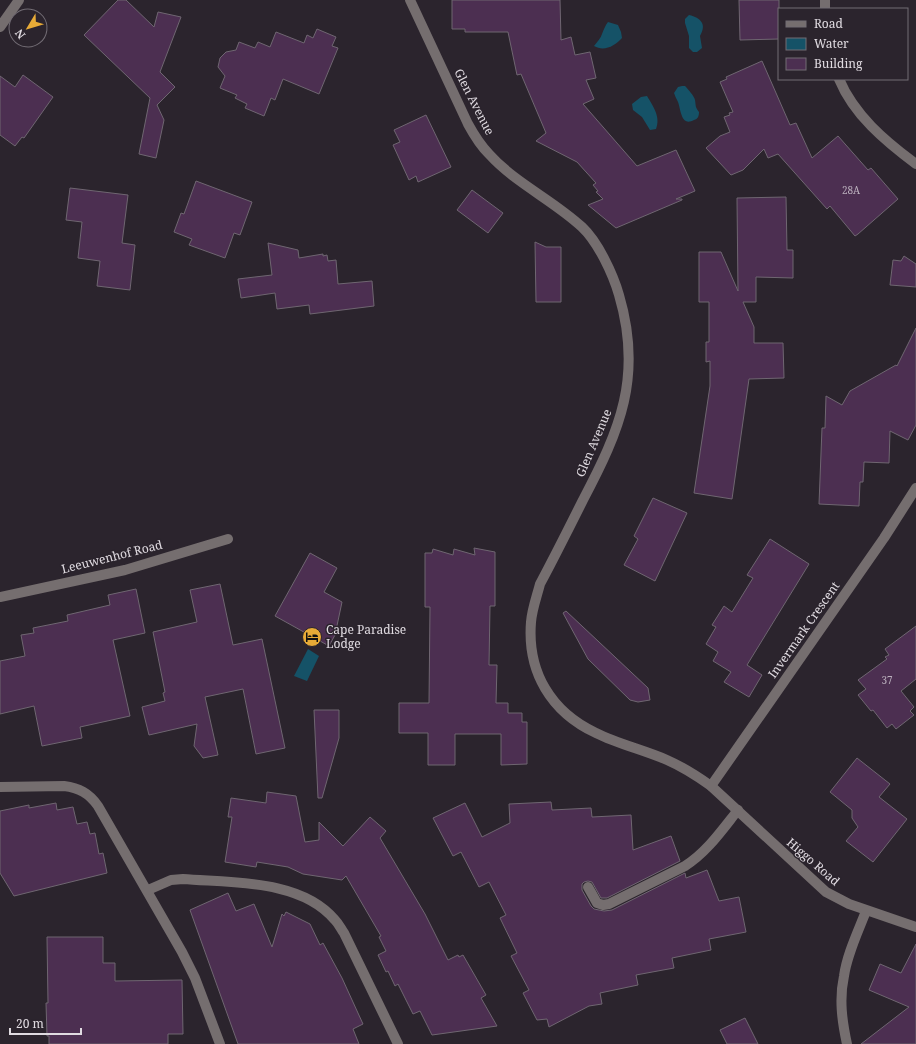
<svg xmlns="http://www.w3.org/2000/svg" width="916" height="1044" viewBox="0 0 916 1044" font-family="'Noto Serif',serif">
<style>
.water{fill:#155267}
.building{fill:#4c2f51;stroke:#6f6671}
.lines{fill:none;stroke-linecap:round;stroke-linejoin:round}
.minor{stroke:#756e6f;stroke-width:10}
.labels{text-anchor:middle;stroke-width:3;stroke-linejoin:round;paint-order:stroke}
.number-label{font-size:10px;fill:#bbb0bd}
.street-label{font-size:12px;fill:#e0dbe1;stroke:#2b242d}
.poi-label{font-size:12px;fill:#e0dbe1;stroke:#2b242d;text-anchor:start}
</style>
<rect width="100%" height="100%" fill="#2b242d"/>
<g class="water">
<path d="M689,15C701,18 707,24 700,36L702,48L697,52H693L689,48V36L685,23V19Z"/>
<path d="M608,22L618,25L621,32L622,38C615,46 604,52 594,46C597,42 601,38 602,34C604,29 605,26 608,22Z"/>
<path d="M682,86H685C688,89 694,96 695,100C696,106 695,107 699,112C699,116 698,119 694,120C681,127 681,110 678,102C676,98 675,96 674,93L678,87Z"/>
<path d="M647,96C653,106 661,117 656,129L650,130L642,117L633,110L632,104L641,97Z"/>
<polygon points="308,649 319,656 307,681 294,676"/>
</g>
<g class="building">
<polygon points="118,0 126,0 154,27 158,12 181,17 160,72 175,87 157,105 164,120 156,158 139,154 150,98 84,35"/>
<polygon points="452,0 560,0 561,40 571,37 575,55 590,52 596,78 586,80 594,99 583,104 637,166 676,150 695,191 676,199 682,199 682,200 616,228 588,205 603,199 596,192 598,191 593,185 596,183 577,162 536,141 546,133 521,74 517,75 508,32 465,32 465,29 452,29"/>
<polygon points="739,0 779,0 779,39 740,40"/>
<polygon points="317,29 336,37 332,46 338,48 319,94 283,79 275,100 271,98 264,116 245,108 247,104 235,98 237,95 220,88 225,76 218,67 220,58 226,52 236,50 239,42 255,48 258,42 270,47 276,32 304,43 307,35 313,38"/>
<polygon points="762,61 790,125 796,123 812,158 838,136 868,170 871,168 898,199 858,234 855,236 830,206 827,209 778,154 768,158 764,149 743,170 731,175 706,148 720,136 730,132 724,117 730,115 729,113 733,112 720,82 727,79 726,77"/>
<polygon points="23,75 53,97 24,138 22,137 15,146 0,135 0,76 15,87"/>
<polygon points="426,115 451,167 418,182 416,176 409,180 393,145 400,142 394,130"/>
<polygon points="196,181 252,202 240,235 234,233 225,258 189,245 192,239 174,232 181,213 184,214"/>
<polygon points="70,188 128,195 122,243 135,245 130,290 97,286 100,261 78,258 82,222 66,220"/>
<polygon points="472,190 503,213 488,233 457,210"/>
<polygon points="786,197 787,250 793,250 793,278 756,277 756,302 743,302 754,327 754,343 783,343 784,378 749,379 732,499 694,493 710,386 710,361 706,362 706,342 709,342 709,302 699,302 699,252 721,252 738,291 737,198"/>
<polygon points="535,242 546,247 561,247 561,302 536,302"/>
<polygon points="268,243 298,250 299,258 323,254 323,256 327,255 328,261 336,260 338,284 372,281 374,306 310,314 309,305 277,309 275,293 241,298 238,279 272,275"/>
<polygon points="904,256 916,264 916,287 890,285 893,260 901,261"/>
<polygon points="916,328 916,425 908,440 890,431 889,463 864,462 863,482 860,482 859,506 819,504 822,428 825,428 826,396 842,405 850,391 896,365 897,366"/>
<polygon points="653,498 687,513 655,581 624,565 638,539 634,536"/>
<polygon points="770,539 809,564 747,665 762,675 749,697 724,682 731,672 713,661 718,652 706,644 716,627 712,625 724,606 732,612 753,578 747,575"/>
<polygon points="474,548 495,552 495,606 490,606 489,665 497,665 496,703 508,703 508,713 522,713 522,722 527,722 527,764 501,765 501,734 455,734 455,765 428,765 428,733 399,733 399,703 429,703 430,607 425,607 425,553 432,553 433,549 453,555 454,549 475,555"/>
<polygon points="310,553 337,568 324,592 342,602 335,635 329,646 275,616"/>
<polygon points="220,584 233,645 262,639 285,748 256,754 243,689 205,697 218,755 203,758 194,746 197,724 149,735 142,707 165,701 163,693 165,692 153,632 197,622 190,590"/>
<polygon points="136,589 145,633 113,640 130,716 80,727 82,738 42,746 34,706 0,714 0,661 25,656 21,635 34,633 33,628 68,621 67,615 110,605 108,595"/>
<polygon points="566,611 648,688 650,700 638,702 630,700 588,659 563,613"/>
<polygon points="916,626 916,679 901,691 914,707 910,711 914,715 896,729 892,724 887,728 873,710 871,711 858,695 866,689 858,680 887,659 885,657 889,655 885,649"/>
<polygon points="314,710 339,710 339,738 322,798 318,798"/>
<polygon points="857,758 890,784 879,797 907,819 873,862 846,841 858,827 852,818 852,810 830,792"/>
<polygon points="267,792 296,796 305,842 319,840 319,822 343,846 370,817 386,831 380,838 425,914 448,960 458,955 459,957 463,955 486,995 481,998 497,1026 432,1035 420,1011 413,1014 398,984 395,986 388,971 386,972 378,955 386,951 379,937 381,936 346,876 342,880 303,874 288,867 257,862 256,867 225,862 232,817 228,817 231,798 266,803"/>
<polygon points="551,802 552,810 591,808 592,817 631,815 633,850 671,836 680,861 607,898 601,898 592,882 588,881 584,882 582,884 582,890 591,906 594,909 604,911 612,910 685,873 686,878 707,870 719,901 739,897 746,932 709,939 711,950 672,958 674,968 636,975 638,985 600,993 602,1004 589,1006 549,1027 547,1019 537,1020 523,993 529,990 511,956 517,953 500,918 506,915 489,882 479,887 461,852 453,856 433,818 465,803 482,837 510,823 509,804"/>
<polygon points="56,803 57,810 73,807 77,824 87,822 90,834 95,833 99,854 103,853 107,873 14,896 0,873 0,811 29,805 29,808"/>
<polygon points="228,893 236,911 254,904 272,947 282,914 284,916 286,912 310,924 320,945 323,943 342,978 363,1024 353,1029 359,1044 238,1044 190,910"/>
<polygon points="47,937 103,937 103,963 115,963 115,981 182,980 183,1034 168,1034 168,1044 49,1044 49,1036 47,1036 46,1003 48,1003"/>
<polygon points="916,944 916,1044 861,1044 909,1007 869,990 880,964 901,973"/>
<polygon points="745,1018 758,1044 727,1044 720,1030"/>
</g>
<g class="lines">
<g class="minor">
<path d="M410,0L468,124C474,135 480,145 489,154C515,183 553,200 582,227C598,242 613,274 619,295C643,376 620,430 583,500C569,528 555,556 540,584C537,596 532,609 531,622C527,672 551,712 596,733C618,744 644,750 667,760C683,767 697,776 711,786L826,892L849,904L916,927"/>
<polyline points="825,0 825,9"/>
<polyline points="0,27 19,0"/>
<path d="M839,79C854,115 885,141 916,164"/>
<polyline points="0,597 125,570 228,539"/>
<polyline points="711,786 884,538 916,488"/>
<path d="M0,787L64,786C79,788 89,793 98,806L182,952L195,978L220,1044"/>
<path d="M588,887L597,903L603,905L609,904L685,866C707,852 722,830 738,810"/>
<path d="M148,890L171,880L183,879C231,883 301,879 335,920C339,924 341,929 344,933L398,1044"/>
<path d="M847,1044C842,1021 839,999 844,976C847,954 858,932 866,911"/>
</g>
</g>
<defs>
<symbol id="hotel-disc" viewBox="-11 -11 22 22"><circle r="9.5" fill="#e8ab37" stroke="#2b242d"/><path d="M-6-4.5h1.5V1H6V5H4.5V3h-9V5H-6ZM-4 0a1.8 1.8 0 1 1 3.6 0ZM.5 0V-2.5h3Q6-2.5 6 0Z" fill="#111"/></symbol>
</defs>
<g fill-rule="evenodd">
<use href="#hotel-disc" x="301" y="626" width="22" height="22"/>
</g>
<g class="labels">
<g class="number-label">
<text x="851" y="194">28A</text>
<text x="887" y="684">37</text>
</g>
<g class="street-label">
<text transform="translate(474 102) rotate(63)" y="4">Glen Avenue</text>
<text transform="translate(594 443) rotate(-67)" y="4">Glen Avenue</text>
<text transform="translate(112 557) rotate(-14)" y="4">Leeuwenhof Road</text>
<text transform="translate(804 630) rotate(-55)" y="4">Invermark Crescent</text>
<text transform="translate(813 862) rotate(41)" y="4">Higgo Road</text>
</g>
<g class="poi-label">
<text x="326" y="634">Cape Paradise<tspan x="326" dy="14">Lodge</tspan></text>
</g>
</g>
<rect x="778" y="8" width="130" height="72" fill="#2b242d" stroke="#736d75"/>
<rect x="786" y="21" width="20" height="6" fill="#756e6f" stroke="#736d75"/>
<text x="814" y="28" font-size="12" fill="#e0dbe1">Road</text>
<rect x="786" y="38" width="20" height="12" fill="#155267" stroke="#736d75"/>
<text x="814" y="48" font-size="12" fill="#e0dbe1">Water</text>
<rect x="786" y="58" width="20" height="12" fill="#4c2f51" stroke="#736d75"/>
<text x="814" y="68" font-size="12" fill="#e0dbe1">Building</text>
<g transform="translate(28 28) rotate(232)"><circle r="19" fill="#2b242d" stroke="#736d75"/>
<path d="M0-3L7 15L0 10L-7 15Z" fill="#e8ab37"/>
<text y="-6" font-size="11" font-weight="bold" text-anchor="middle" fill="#e0dbe1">N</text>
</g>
<path d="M10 1028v6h71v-6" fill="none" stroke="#e0dbe1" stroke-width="2"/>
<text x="16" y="1028" font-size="12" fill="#e0dbe1" stroke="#2b242d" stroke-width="3" paint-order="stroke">20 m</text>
</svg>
